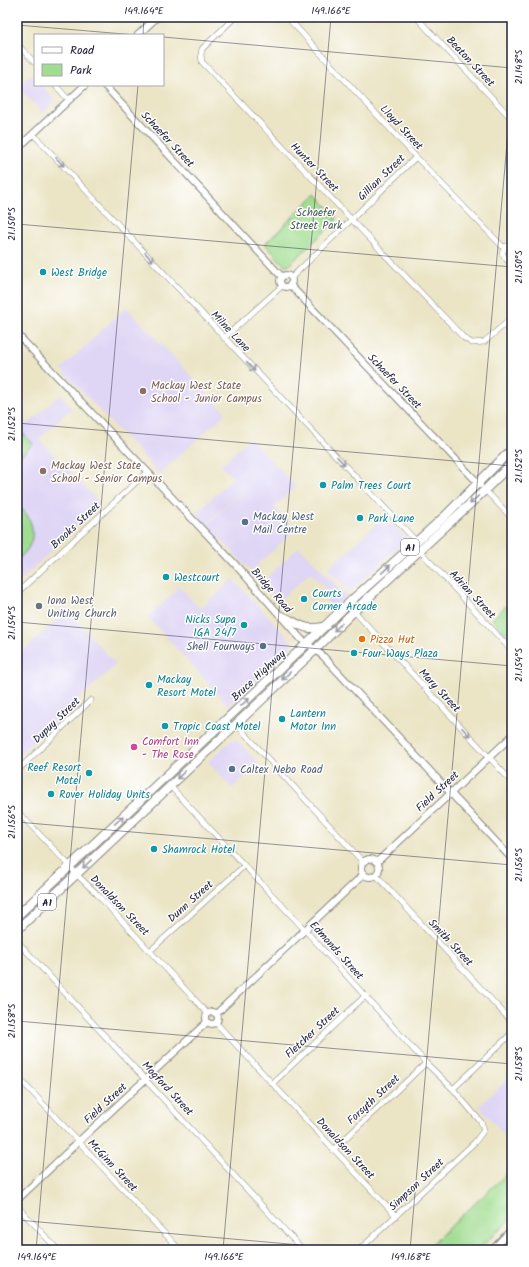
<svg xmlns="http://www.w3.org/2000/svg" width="529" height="1267" viewBox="0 0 529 1267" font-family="Kalam,sans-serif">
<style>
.built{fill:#dfd5f5}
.green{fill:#a1dd91;stroke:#628066}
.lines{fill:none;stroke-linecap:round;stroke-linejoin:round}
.minor-casing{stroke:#868480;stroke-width:6}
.tertiary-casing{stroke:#868480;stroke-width:8}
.trunk-casing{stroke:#868480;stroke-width:10}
.minor{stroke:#fff;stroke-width:5}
.tertiary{stroke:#fff;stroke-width:6}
.trunk{stroke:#fff;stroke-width:8}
.oneway{stroke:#9c9ca7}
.ticks{fill:none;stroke:#22223b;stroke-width:1;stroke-opacity:0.45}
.culture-dot{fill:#0f9aa8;stroke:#fff;stroke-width:1.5}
.education-dot{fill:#8d6e63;stroke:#fff;stroke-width:1.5}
.service-dot{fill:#5c6f8a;stroke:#fff;stroke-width:1.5}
.worship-dot{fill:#6b7280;stroke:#fff;stroke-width:1.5}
.food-dot{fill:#e8710a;stroke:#fff;stroke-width:1.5}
.hotel-dot{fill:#d1479c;stroke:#fff;stroke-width:1.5}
.labels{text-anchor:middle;stroke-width:3;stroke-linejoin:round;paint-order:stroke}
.shield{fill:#fff;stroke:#646476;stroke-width:1}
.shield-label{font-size:10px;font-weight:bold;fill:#22223b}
.street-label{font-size:11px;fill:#22223b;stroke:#fff}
.park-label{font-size:11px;fill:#485a55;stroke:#fff}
.culture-label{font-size:11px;fill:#0d838f;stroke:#fff;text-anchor:start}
.education-label{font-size:11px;fill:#785e54;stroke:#fff;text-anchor:start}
.service-label{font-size:11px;fill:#4e5e75;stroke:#fff;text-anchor:start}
.worship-label{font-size:11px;fill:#5b616d;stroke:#fff;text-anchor:start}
.food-label{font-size:11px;fill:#c56008;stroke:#fff;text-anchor:start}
.hotel-label{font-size:11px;fill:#b23c85;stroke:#fff;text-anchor:start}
.neatline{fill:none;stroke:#22223b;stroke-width:1.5}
.ticks-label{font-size:10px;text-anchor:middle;fill:#22223b}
</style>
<rect width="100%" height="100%" fill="#fff"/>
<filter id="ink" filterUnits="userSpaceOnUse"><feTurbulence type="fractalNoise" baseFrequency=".025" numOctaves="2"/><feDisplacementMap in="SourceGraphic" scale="8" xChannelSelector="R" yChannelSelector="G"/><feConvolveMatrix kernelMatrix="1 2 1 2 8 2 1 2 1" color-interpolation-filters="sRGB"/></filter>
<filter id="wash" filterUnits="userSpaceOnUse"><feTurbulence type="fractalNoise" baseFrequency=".012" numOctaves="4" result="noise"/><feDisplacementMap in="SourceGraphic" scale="16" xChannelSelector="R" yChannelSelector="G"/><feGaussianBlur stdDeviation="0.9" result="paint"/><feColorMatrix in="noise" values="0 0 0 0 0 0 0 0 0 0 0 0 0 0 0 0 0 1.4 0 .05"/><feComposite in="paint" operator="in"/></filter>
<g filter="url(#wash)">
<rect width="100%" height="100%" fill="#ebe5c6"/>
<g class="built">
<polygon points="31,75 35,79 35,85 41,85 53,98 53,103 43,113 18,87"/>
<polygon points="126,307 226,413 159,474 122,433 119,431 61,369"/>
<polygon points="60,395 72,408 39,439 101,504 17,583 17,415 27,425"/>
<polygon points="250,438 296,487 274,507 295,530 251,571 207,525 244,489 243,489 206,524 196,513 233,478 221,465"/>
<polygon points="385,516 406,538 406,540 350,592 328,569"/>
<polygon points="299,547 347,596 334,608 323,597 329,592 312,574 309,574 279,601 262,582"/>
<polygon points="233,579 292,642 292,647 264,673 259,673 257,675 257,680 229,706 148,617 177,590 175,587 178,585 200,609"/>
<polygon points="67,611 116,664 17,757 17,657"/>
<polygon points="232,740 237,740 259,764 232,788 208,762"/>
<polygon points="512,1075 512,1143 479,1106"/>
</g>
<g class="green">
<polygon points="316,194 336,216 336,221 289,265 284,265 265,244"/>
<polygon points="24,434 33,444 17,459 17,441"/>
<path d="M17,505C32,515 38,536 26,551C24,554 20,557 17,560Z"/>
<polygon points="512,600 512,640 492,619"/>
<polygon points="512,1169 512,1218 478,1250 425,1250"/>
</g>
</g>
<g filter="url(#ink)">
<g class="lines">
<defs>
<g id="minor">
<polyline points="235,17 202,49 201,55 202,62 464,338 472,343 484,342 512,318"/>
<polyline points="287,17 416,157 504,248"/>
<polyline points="416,17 512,119"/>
<polyline points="497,17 512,20"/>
<polyline points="17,44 35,63"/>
<polyline points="55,85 69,100"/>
<polyline points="33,134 416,541"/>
<polyline points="512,245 506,246 502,253 507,260 512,260"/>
<polyline points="291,278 416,157"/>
<polyline points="224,338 282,286"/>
<polyline points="485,490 512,518"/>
<polyline points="420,551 512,651"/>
<polyline points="17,593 147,472"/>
<polyline points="354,611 512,782"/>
<polyline points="236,724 363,862"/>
<polyline points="17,771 91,700"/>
<polyline points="170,786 305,930 426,1063 453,1089 481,1122 484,1130 475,1142 359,1250"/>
<polyline points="17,811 70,866 76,874 96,893 207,1013"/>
<polyline points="376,875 512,1022"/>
<polyline points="17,941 303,1250"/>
<polyline points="150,951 244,866"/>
<polyline points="216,1023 396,1216"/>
<polyline points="17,1076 180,1250"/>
<polyline points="273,1083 365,996"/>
<polyline points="453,1089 512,1033"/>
<polyline points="333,1150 426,1063"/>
<polyline points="17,1206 58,1250"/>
</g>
<g id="tertiary">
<polyline points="138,35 157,17"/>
<polyline points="104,85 282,277"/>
<polyline points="17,149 85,85"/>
<circle cx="286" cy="281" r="6"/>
<polyline points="290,285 480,485"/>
<polyline points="17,334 233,562 301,639 323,656 512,859"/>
<circle cx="370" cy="868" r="9"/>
<polyline points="377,862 512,736"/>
<circle cx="212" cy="1018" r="6"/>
<polyline points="216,1014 364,874"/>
<polyline points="17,1200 78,1142 207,1022"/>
<polyline points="492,1250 512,1229"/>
<polyline points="501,1250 512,1239"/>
</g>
<g id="trunk">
<path d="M282,616C300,624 304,632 326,626"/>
<polyline points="17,916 300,650 353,599 444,517 512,449"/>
<polyline points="17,930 315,650 354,611 485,490 512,463"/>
</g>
</defs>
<use href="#minor" class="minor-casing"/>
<use href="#tertiary" class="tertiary-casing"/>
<use href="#trunk" class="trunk-casing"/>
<use href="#minor" class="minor"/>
<use href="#tertiary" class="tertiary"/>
<use href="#trunk" class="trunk"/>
</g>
<defs><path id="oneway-shaft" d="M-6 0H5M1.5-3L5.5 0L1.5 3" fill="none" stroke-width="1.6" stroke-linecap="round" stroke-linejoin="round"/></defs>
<g class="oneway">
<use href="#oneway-shaft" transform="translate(60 162) rotate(47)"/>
<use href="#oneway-shaft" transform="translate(149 257) rotate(47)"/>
<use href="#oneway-shaft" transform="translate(251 367) rotate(47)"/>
<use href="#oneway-shaft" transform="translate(341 461) rotate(47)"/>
<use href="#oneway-shaft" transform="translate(474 500) rotate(137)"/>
<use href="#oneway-shaft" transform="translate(386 569) rotate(-43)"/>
<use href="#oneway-shaft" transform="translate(338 627) rotate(136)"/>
<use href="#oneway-shaft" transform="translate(286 676) rotate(137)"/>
<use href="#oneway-shaft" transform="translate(245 702) rotate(-43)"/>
<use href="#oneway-shaft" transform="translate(466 732) rotate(47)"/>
<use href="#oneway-shaft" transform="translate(181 775) rotate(137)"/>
<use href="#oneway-shaft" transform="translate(119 820) rotate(-43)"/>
<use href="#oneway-shaft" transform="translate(87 864) rotate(136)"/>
</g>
</g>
<path class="ticks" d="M17,25L136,35M143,35L144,17M163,37L512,68M17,224L512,267M17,423L512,466M17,622L512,666M17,822L512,865M17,1021L512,1064M17,1220L357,1250M36,1250L138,85M223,1250L331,17M410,1250L512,86"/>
<g class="culture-dot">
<circle cx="43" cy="272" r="4"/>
<circle cx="323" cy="485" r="4"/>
<circle cx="360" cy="518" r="4"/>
<circle cx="166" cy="577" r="4"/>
<circle cx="304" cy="599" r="4"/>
<circle cx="244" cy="625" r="4"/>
<circle cx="354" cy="653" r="4"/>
<circle cx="149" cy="685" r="4"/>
<circle cx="282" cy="719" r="4"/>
<circle cx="165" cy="726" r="4"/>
<circle cx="89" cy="773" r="4"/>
<circle cx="51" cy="794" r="4"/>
<circle cx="154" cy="849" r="4"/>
</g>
<g class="education-dot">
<circle cx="143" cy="391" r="4"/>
<circle cx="43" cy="471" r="4"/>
</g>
<g class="service-dot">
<circle cx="245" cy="522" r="4"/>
<circle cx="263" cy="646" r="4"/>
<circle cx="232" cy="769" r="4"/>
</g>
<circle class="worship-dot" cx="39" cy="606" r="4"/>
<circle class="food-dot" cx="362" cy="639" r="4"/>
<circle class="hotel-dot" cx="134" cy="747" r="4"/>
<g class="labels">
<g class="shield">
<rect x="401" y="539" width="18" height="16" rx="3"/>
<rect x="38" y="894" width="18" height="16" rx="3"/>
</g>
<g class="shield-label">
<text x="410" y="551">A1</text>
<text x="47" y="906">A1</text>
</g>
<g class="street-label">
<text transform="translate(471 61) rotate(47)" y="4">Beaton Street</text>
<text transform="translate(402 127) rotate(47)" y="4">Lloyd Street</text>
<text transform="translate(168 139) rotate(47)" y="4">Schaefer Street</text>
<text transform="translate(315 167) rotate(46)" y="4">Hunter Street</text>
<text transform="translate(381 177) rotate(-44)" y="4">Gillian Street</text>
<text transform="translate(231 331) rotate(47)" y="4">Milne Lane</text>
<text transform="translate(395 381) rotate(46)" y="4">Schaefer Street</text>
<text transform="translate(75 525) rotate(-43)" y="4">Brooks Street</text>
<text transform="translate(272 590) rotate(49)" y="4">Bridge Road</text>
<text transform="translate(473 594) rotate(47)" y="4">Adrian Street</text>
<text transform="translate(258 675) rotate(-43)" y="4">Bruce Highway</text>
<text transform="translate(440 690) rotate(47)" y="4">Mary Street</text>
<text transform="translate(56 720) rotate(-44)" y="4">Dupuy Street</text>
<text transform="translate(437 791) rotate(-43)" y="4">Field Street</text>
<text transform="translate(190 901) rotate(-42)" y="4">Dunn Street</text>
<text transform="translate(120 905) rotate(46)" y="4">Donaldson Street</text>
<text transform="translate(451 942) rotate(47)" y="4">Smith Street</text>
<text transform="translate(337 950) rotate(48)" y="4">Edmonds Street</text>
<text transform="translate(312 1032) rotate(-43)" y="4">Fletcher Street</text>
<text transform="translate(168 1088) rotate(47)" y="4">Mogford Street</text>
<text transform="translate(373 1099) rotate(-43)" y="4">Forsyth Street</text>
<text transform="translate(105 1103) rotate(-43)" y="4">Field Street</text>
<text transform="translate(346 1148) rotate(47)" y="4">Donaldson Street</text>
<text transform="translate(113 1165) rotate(47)" y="4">McGinn Street</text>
<text transform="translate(416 1184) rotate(-43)" y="4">Simpson Street</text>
</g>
<g class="park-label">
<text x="316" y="216">Schaefer<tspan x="316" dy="13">Street Park</tspan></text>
</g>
<g class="culture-label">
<text x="51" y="276">West Bridge</text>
<text x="331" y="489">Palm Trees Court</text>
<text x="368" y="522">Park Lane</text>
<text x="174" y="581">Westcourt</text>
<text x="312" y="597">Courts<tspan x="312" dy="13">Corner Arcade</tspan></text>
<text x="236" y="623" text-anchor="end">Nicks Supa<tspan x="236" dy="13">IGA 24/7</tspan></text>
<text x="362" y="657">Four Ways Plaza</text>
<text x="157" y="683">Mackay<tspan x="157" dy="13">Resort Motel</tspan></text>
<text x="290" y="717">Lantern<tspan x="290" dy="13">Motor Inn</tspan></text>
<text x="173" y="730">Tropic Coast Motel</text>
<text x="81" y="771" text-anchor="end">Reef Resort<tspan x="81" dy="13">Motel</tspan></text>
<text x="59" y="798">Rover Holiday Units</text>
<text x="162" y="853">Shamrock Hotel</text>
</g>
<g class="education-label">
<text x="151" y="389">Mackay West State<tspan x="151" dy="13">School - Junior Campus</tspan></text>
<text x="51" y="469">Mackay West State<tspan x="51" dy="13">School - Senior Campus</tspan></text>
</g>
<g class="service-label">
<text x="253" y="520">Mackay West<tspan x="253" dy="13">Mail Centre</tspan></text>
<text x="255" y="650" text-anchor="end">Shell Fourways</text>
<text x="240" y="773">Caltex Nebo Road</text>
</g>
<g class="worship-label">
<text x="47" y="604">Iona West<tspan x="47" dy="13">Uniting Church</tspan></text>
</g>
<g class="food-label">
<text x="370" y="643">Pizza Hut</text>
</g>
<g class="hotel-label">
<text x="142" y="745">Comfort Inn<tspan x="142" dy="13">- The Rose</tspan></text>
</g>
</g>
<rect width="529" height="1267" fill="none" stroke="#fff" stroke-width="44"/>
<rect x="34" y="34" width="130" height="52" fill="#ffffff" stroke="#a7a7b1"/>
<rect x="42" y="47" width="20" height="6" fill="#ffffff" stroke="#a7a7b1"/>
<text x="70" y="54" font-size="12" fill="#22223b">Road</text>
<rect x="42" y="64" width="20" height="12" fill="#a1dd91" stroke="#a7a7b1"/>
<text x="70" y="74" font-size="12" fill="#22223b">Park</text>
<rect x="22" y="22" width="485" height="1223" class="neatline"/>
<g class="ticks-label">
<text x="144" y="14">149.164°E</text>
<text x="331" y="14">149.166°E</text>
<text transform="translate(518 67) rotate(-90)" y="4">21.148°S</text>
<text transform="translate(11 224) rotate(-90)" y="4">21.150°S</text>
<text transform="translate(518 267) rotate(-90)" y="4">21.150°S</text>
<text transform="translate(11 424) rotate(-90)" y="4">21.152°S</text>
<text transform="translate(518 466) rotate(-90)" y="4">21.152°S</text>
<text transform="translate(11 623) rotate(-90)" y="4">21.154°S</text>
<text transform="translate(518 665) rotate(-90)" y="4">21.154°S</text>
<text transform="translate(11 822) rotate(-90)" y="4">21.156°S</text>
<text transform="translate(518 865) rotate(-90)" y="4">21.156°S</text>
<text transform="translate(11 1021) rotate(-90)" y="4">21.158°S</text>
<text transform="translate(518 1064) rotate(-90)" y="4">21.158°S</text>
<text x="37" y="1260">149.164°E</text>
<text x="224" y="1260">149.166°E</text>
<text x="411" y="1260">149.168°E</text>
</g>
</svg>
